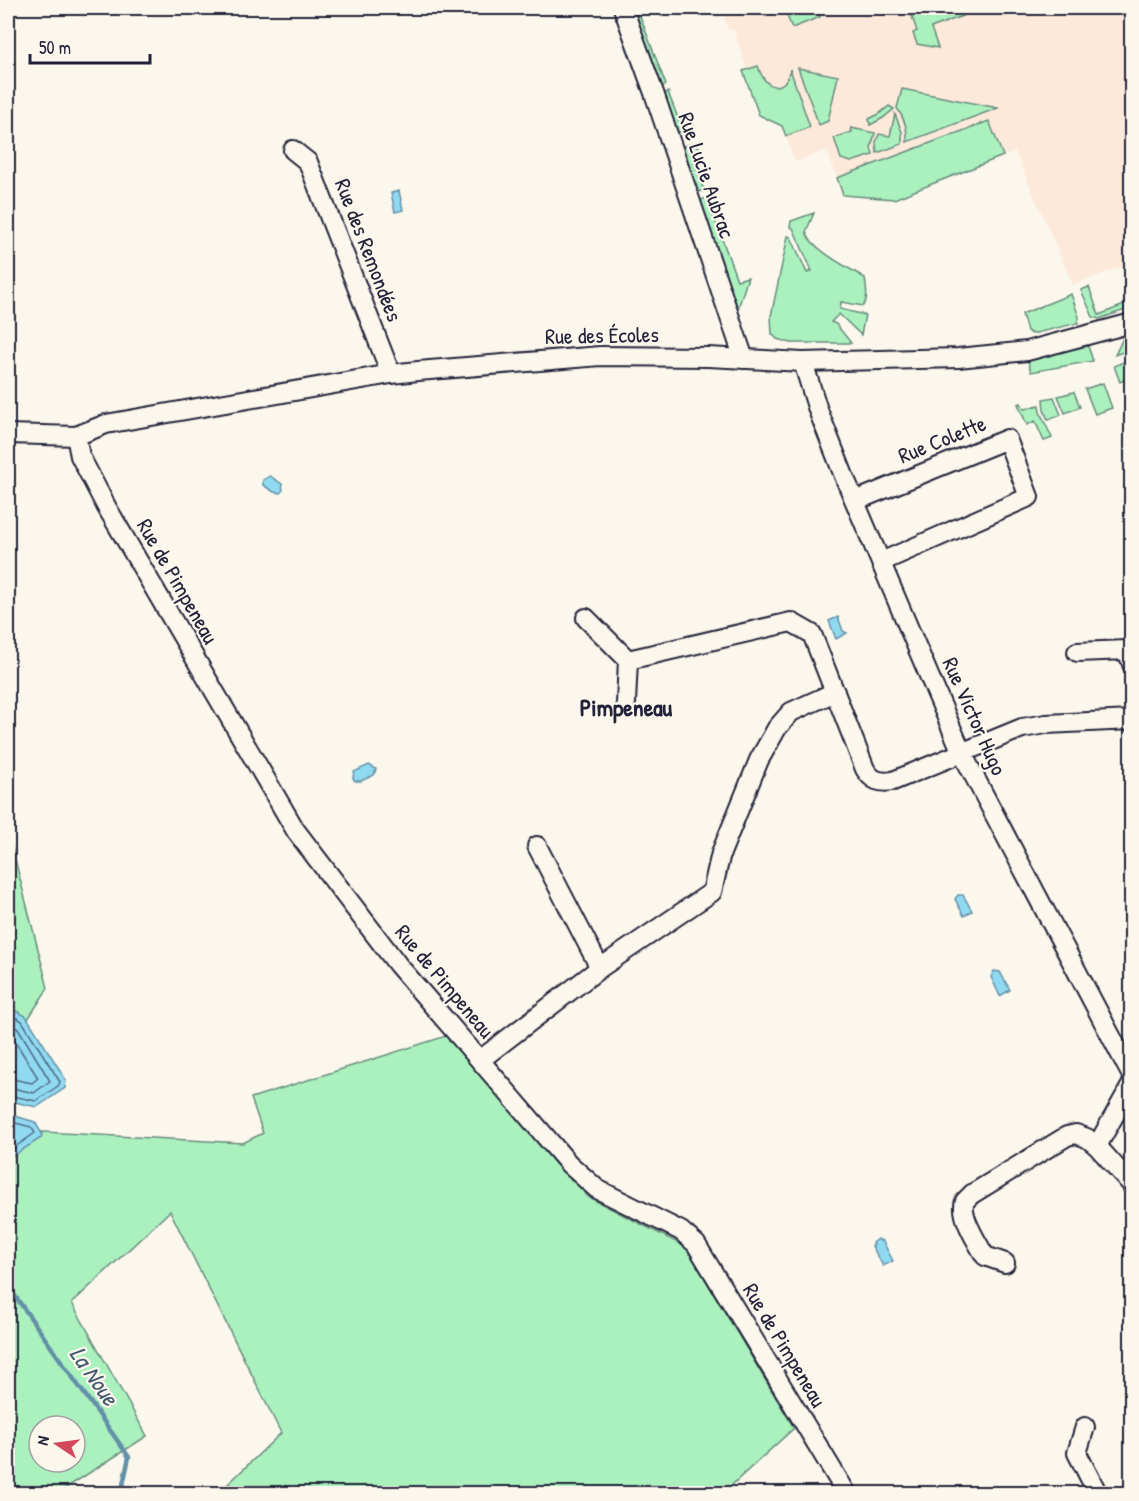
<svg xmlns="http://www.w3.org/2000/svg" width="1139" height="1501" viewBox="0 0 1139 1501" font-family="'Patrick Hand',sans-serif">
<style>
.built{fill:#fce9da}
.green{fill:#aaf1be;stroke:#668a7c;stroke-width:1.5;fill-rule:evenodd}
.water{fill:#90daf1;stroke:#6490a8;stroke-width:1.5}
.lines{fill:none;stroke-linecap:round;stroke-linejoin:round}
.shore{stroke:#4e6c84;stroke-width:1.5}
.stream{stroke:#6490a8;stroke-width:4.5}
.minor-casing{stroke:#22223b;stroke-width:22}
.minor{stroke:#fbf7ec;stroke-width:18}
.labels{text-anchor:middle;stroke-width:4.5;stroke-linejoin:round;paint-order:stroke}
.street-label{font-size:22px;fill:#22223b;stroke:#fbf7ec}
.neighbourhood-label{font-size:24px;font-weight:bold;fill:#22223b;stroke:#fbf7ec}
.water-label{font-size:24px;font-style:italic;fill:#435972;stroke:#fbf7ec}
</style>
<rect width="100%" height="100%" fill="#fbf7ec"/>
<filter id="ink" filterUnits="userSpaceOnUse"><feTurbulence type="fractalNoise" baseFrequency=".0167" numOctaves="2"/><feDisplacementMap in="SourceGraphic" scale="12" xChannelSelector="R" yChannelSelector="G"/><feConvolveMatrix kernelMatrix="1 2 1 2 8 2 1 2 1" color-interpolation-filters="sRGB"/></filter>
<g filter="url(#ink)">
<polygon class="built" points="721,8 1131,8 1131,263 1073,285 1015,152 894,199 843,195 827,150 795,162 782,126 759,115 743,71 747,69 733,29 728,30"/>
<g class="green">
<polygon points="627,8 637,8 666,85 658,88"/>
<polygon points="784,8 816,8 820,17 792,28"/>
<polygon points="909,8 968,8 970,13 931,28 938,48 917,44 913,33 917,31"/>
<path d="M758,66C759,70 761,75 764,79C774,93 790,84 790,69L810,127L786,136L782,126L759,115L743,71Z"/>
<polygon points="798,68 838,76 828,121 819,125"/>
<path d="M902,89L998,108L907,142C908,129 905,119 897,108Z"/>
<polygon points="668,92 681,126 693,122 694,128 683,132 675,132 660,95"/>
<polygon points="889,106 894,109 883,118 870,125 869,119 879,114"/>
<polygon points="895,114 902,132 902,144 877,153 876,142 879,134 890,136"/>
<polygon points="989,121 1003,156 894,199 843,195 837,178"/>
<polygon points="851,128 875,133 871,148 873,155 851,162 841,159 834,138 852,132"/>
<polygon points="690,144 698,146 701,149 691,153 704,190 696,193 679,148"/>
<polygon points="707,198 737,280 748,277 738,309 698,201"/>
<path d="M814,213L806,232C811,249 849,268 865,278C866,287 869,299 863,306L841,302L840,309L865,315L861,335L839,314L831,322L836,324L851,343H791L777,339L772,334L771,316L788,236L791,237L807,273L812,271L793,228L790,227L791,221Z"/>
<polygon points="1089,287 1099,315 1131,302 1131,308 1099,319 1093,317 1081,290"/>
<polygon points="1071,294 1079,317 1078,323 1032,334 1027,331 1022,314"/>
<polygon points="1131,334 1131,349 1115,355 1124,336"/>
<polygon points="1088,346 1093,361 1031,372 1027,358"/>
<polygon points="1131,359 1131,372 1127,374 1128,378 1120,382 1114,366"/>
<polygon points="1103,383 1112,408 1095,414 1085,389"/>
<polygon points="1074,392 1080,407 1065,413 1058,396"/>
<polygon points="1054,397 1061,415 1048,420 1044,410 1043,399"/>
<polygon points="1021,403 1024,409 1039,405 1040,412 1052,438 1044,441 1035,421 1027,425 1018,404"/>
<polygon points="8,832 48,988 8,1050"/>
<path d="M446,1036L588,1197L686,1247L794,1428L723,1493H233L226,1486L281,1433L170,1211L72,1303L147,1436L58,1493H8V1130L243,1143L263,1133L251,1098ZM39,1426H75V1462H39Z"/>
</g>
<g class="water">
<polygon points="399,191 403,210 395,212 391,193"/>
<polygon points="270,476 282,484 283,490 280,493 274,492 263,485 263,480"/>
<polygon points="838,617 843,631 847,633 836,639 829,621"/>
<polygon points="369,765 376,769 374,775 361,781 355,781 353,778 354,772"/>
<polygon points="958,895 963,895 972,911 964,916 955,899"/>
<polygon points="994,971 1000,972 1010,990 1000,996 991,977"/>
<polygon points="16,1011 26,1016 66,1080 65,1088 37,1107 10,1101 8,1096 8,1016"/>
<polygon points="8,1114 35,1122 42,1134 41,1138 8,1159"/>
<polygon points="878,1239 880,1241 882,1240 893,1261 883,1266 872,1246 874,1245 873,1243"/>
</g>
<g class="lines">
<g class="shore">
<polyline points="8,1021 17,1018 22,1021 60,1082 58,1086 36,1101 8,1095"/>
<polyline points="8,1028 18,1028 50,1081 34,1093 8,1087"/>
<polyline points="8,1037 13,1038 38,1078 32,1083 8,1078"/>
<polyline points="8,1121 31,1127 35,1133 8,1152"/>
</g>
<polyline class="stream" points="8,1286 129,1457 121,1494"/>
<defs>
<g id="minor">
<polyline points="623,8 654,93 744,359"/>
<polyline points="293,150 308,162 391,374"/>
<polyline points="803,362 818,410 844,476 962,753 1132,1076"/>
<polyline points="8,434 76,436 106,424 391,374 418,371 600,356 708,357 803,362 958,358 1027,351 1132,323"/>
<polyline points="76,436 80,456 106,506 296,831 398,965 569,1164 597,1189 681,1231 696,1244 847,1494"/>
<polyline points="855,501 1007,439 1029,497 881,562"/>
<polyline points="586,618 628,660 626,703"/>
<polyline points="1077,652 1127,650 1132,664"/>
<path d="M628,660L791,622L812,634L865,769C872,781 880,783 893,781L1022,728L1046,724L1132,720"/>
<polyline points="537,846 600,968"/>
<polyline points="480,1060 600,968 712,892 721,853 759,760 777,728 791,712 835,692"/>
<polyline points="1097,1146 1132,1084"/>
<path d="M1005,1263L985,1256C978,1244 959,1215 965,1201C966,1200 971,1195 972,1194L1067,1136L1076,1134L1087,1138L1097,1146L1132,1185"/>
<polyline points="1085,1427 1077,1453 1098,1494"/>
</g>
</defs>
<use href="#minor" class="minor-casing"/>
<use href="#minor" class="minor"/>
</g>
</g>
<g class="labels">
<g class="street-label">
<text transform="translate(707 175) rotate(71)" y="8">Rue Lucie Aubrac</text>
<text transform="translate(369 250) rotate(69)" y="8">Rue des Remondées</text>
<text transform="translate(602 335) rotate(-1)" y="8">Rue des Écoles</text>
<text transform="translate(942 439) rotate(-22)" y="8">Rue Colette</text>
<text transform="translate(178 581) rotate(60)" y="8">Rue de Pimpeneau</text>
<text transform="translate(975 716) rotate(66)" y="8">Rue Victor Hugo</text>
<text transform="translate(445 981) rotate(50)" y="8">Rue de Pimpeneau</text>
<text transform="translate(785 1345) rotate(59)" y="8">Rue de Pimpeneau</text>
</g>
<g class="neighbourhood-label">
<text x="626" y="716">Pimpeneau</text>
</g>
<g class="water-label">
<text transform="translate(94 1376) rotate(55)" y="8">La Noue</text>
</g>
</g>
<rect width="1139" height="1501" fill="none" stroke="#fbf7ec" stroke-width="30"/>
<rect x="15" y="15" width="1109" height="1471" fill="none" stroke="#22223b" stroke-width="2" filter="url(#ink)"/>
<g transform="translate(57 1444) rotate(283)"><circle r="28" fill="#fbf7ec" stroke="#a4a2a5" stroke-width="1.5"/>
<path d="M0-4.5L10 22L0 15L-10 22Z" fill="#d1495b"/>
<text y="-9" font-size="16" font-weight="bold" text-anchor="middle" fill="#22223b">N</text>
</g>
<path d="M30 54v9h120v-9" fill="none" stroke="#22223b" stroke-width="3"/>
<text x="39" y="54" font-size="18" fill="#22223b" stroke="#fbf7ec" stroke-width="4.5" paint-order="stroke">50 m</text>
</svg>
